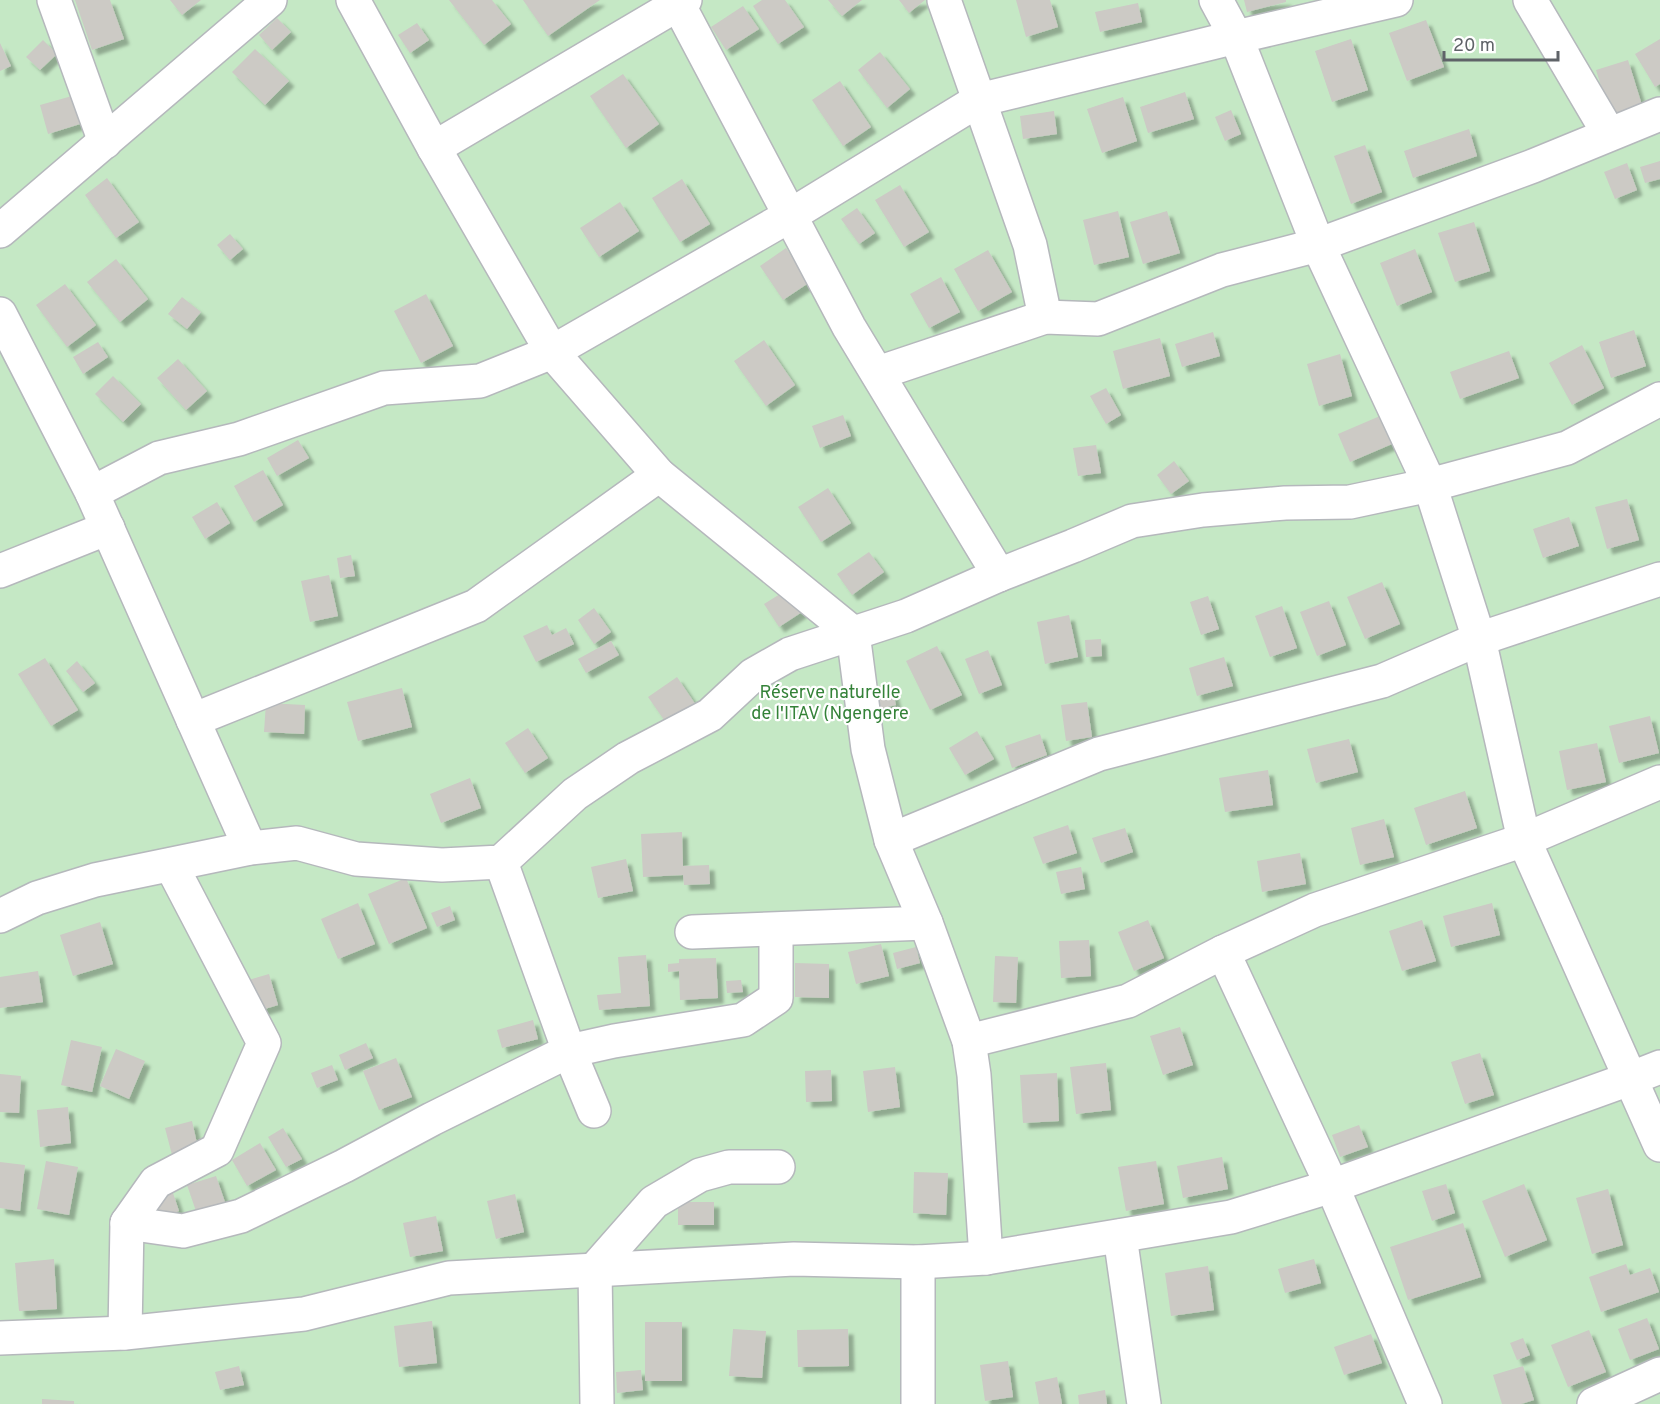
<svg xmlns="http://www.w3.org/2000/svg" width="1660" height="1404" viewBox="0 0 1660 1404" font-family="Overpass,sans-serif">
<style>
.green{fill:#c5e8c5}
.building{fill:#cccac5;filter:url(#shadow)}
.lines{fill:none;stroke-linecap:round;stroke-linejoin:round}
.minor-casing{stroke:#b5b8bc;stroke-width:36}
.minor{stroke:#fff;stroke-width:33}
.labels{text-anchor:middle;stroke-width:4.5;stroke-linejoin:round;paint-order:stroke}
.park-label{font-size:18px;fill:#348238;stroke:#fff}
</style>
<defs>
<filter id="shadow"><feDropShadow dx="5.5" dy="5.5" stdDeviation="1.5" flood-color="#0004"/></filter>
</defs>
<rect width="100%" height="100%" fill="#f1efe8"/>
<rect class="green" x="0" y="0" width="1660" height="1404"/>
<g class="building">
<polygon points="75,0 110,0 124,39 92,50"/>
<polygon points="170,0 201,0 182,15"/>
<polygon points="449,0 492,0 511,24 484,45"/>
<polygon points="523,0 600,0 548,36"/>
<polygon points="762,0 785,0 804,27 778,44 753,6"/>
<polygon points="828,0 862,0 842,16"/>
<polygon points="899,0 925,0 909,13"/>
<polygon points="1016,0 1050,0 1058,27 1026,37"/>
<polygon points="1244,0 1286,0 1286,2 1247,12"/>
<polygon points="1138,3 1142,22 1100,32 1095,12"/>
<polygon points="743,6 759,29 726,50 711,27"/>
<polygon points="277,18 291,32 272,50 259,35"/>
<polygon points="1426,20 1444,67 1407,81 1389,33"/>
<polygon points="417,23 429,40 410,53 398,35"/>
<polygon points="1351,39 1368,90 1332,102 1315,51"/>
<polygon points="1660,39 1660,84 1655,87 1635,54"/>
<polygon points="43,40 57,54 40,70 26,57"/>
<polygon points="0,43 11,66 0,71"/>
<polygon points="255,49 289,81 265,105 232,72"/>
<polygon points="880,52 910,89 887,108 858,70"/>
<polygon points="1628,60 1642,105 1610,115 1596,70"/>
<polygon points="623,74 659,124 626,148 590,96"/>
<polygon points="840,81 871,127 843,146 812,100"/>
<polygon points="1185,92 1194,119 1148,133 1140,107"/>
<polygon points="72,96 80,124 48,134 40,105"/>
<polygon points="1123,97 1137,141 1102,153 1087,109"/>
<polygon points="1231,110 1241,134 1225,141 1215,117"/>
<polygon points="1054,111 1057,134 1023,139 1020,116"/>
<polygon points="1469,129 1477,156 1413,178 1404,151"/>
<polygon points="1365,145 1382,192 1351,204 1334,156"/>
<polygon points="1660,161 1660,179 1645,183 1640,167"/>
<polygon points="1627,163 1637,190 1615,199 1604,172"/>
<polygon points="107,178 139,222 116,238 85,195"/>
<polygon points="682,179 710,224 680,242 652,198"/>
<polygon points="900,185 929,232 904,247 875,200"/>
<polygon points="620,202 639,231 599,257 580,228"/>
<polygon points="857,208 875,233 859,244 841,219"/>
<polygon points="1118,211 1129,257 1094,265 1083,220"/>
<polygon points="1167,211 1180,253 1143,264 1130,222"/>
<polygon points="1474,222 1490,271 1455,282 1438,233"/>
<polygon points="230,234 243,249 230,260 217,245"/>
<polygon points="786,248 810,282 783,300 760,266"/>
<polygon points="1415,249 1432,292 1397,306 1380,263"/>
<polygon points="988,250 1012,292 978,311 954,269"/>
<polygon points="116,259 148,299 120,322 87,282"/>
<polygon points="941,277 960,312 929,328 910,294"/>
<polygon points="65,284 96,325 67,347 36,305"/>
<polygon points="426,294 453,346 421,363 394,311"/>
<polygon points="182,297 201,312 187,329 168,314"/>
<polygon points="1634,330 1646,366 1611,378 1599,342"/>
<polygon points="1213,332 1220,356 1182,367 1175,344"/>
<polygon points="1160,338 1170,376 1123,389 1113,351"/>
<polygon points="764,340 795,385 766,406 734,361"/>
<polygon points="98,342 108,357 83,374 73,357"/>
<polygon points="1582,345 1604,388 1572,405 1549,363"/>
<polygon points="1509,351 1519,378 1460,399 1450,372"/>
<polygon points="1340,354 1352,396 1319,406 1307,364"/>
<polygon points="178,359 207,391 186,410 157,378"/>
<polygon points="113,376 141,404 123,422 95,394"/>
<polygon points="1106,388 1121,415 1106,424 1090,396"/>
<polygon points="843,415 851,436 820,448 812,426"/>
<polygon points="1380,416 1392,444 1350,462 1338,434"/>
<polygon points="298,440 309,458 277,476 267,458"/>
<polygon points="1096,445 1101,473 1078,476 1073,448"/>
<polygon points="1174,461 1189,481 1171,494 1157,475"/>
<polygon points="263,470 283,505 254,522 234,486"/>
<polygon points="828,488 851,523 821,542 798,507"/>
<polygon points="1627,499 1639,540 1607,549 1595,507"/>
<polygon points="217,502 230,523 205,539 192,517"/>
<polygon points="1569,517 1579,546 1543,558 1533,529"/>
<polygon points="869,552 884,572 852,595 837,574"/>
<polygon points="351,555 355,576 340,578 337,558"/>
<polygon points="329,575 338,616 310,622 301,581"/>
<polygon points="1382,582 1400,624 1365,639 1347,597"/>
<polygon points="788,589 802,612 779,627 764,604"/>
<polygon points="1208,596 1219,629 1201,635 1190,602"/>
<polygon points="1329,601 1346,645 1317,656 1300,612"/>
<polygon points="1282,606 1297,648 1270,657 1255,616"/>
<polygon points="594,608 611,632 594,644 578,620"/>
<polygon points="1069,615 1078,657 1045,664 1037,622"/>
<polygon points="547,625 552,635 566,628 574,644 536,662 523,636"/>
<polygon points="1101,639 1102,656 1086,657 1085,640"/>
<polygon points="611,641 619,655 586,673 578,659"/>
<polygon points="937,646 962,695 930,710 906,661"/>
<polygon points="988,650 1002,685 979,694 965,659"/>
<polygon points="1224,657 1233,686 1197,696 1189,668"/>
<polygon points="45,658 78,710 51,726 18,674"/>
<polygon points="77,661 95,683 83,692 66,671"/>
<polygon points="677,677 698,708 669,727 648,697"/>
<polygon points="891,683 896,705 875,710 870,688"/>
<polygon points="402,688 412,727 358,741 347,702"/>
<polygon points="1087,702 1092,737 1066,741 1061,705"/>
<polygon points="266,703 305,705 304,734 264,732"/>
<polygon points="1650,716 1659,753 1619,763 1609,726"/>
<polygon points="528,728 548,758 525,773 505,743"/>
<polygon points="977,731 994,759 965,775 949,748"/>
<polygon points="1040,734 1047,755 1012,768 1005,746"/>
<polygon points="1349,739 1358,772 1316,783 1307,749"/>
<polygon points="1597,743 1606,782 1567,790 1559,751"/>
<polygon points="1268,770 1273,805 1225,812 1219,778"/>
<polygon points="470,778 481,808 441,823 430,794"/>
<polygon points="1465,791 1477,828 1426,845 1414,808"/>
<polygon points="1384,819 1394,857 1360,865 1351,828"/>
<polygon points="1068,825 1077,853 1043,864 1033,837"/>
<polygon points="1125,828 1133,852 1101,863 1092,838"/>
<polygon points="682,832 683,866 709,865 710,884 684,885 683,875 643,877 641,834"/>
<polygon points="1300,853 1306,884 1262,892 1257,861"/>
<polygon points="626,859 633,891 598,898 591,867"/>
<polygon points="1081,867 1085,889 1061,894 1056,872"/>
<polygon points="406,878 427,928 389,944 368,894"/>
<polygon points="358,903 375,944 338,959 321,919"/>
<polygon points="1492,903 1500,935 1451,947 1443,916"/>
<polygon points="450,906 455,920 437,927 431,913"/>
<polygon points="1148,920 1164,958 1134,971 1118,932"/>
<polygon points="1422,920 1436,961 1402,971 1389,931"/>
<polygon points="100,922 113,964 73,976 60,935"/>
<polygon points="1089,940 1091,976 1061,978 1059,941"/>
<polygon points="881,944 889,976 856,984 848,952"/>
<polygon points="916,947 920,963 897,969 893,953"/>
<polygon points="646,955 650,1006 599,1010 597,995 621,993 618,957"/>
<polygon points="995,956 1018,957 1016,1003 993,1002"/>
<polygon points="716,958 718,998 680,1000 679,971 668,972 668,964 679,963 679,959"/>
<polygon points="795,963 829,964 829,998 795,997"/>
<polygon points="38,971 43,1002 0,1008 0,977"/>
<polygon points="269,974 278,1005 255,1012 245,981"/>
<polygon points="741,980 743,992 727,993 726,981"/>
<polygon points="533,1020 538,1039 502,1048 497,1030"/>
<polygon points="1180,1027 1193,1065 1163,1075 1150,1036"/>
<polygon points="71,1040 102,1047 92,1092 61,1085"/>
<polygon points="366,1043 373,1058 345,1070 339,1055"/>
<polygon points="116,1049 145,1061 129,1099 100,1086"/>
<polygon points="1480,1053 1494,1095 1465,1104 1451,1062"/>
<polygon points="396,1058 412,1097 379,1110 363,1071"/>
<polygon points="1106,1063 1111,1110 1076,1114 1070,1067"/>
<polygon points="332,1065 338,1080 317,1088 311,1073"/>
<polygon points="895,1067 900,1107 868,1112 863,1071"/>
<polygon points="831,1070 832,1101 806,1102 805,1071"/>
<polygon points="1057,1073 1059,1121 1023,1123 1020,1075"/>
<polygon points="0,1074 21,1076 19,1113 0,1112"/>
<polygon points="68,1107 71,1143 40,1147 37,1110"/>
<polygon points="192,1121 198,1148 172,1155 165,1128"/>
<polygon points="1359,1125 1368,1147 1340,1157 1332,1135"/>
<polygon points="283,1128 302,1159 286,1167 268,1137"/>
<polygon points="260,1143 276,1170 247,1186 232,1160"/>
<polygon points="1222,1157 1228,1189 1183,1198 1177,1166"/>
<polygon points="46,1161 78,1167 69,1215 37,1209"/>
<polygon points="1156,1161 1164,1204 1126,1211 1118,1167"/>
<polygon points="0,1162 25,1165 20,1211 0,1208"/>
<polygon points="914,1172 948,1173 946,1215 913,1213"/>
<polygon points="216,1176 227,1208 198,1217 187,1185"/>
<polygon points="1446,1184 1455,1213 1432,1221 1422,1191"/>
<polygon points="1524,1184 1547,1240 1505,1257 1482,1201"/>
<polygon points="1608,1189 1623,1245 1592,1254 1576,1198"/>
<polygon points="173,1193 179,1211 160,1218 153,1199"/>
<polygon points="515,1194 524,1232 496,1239 487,1201"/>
<rect x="678" y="1202" width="36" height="23"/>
<polygon points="436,1216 443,1251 410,1257 403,1223"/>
<polygon points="1463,1223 1481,1277 1408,1300 1390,1247"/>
<polygon points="54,1259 57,1309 19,1311 15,1263"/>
<polygon points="1314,1259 1321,1283 1285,1293 1278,1269"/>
<polygon points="1626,1264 1630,1275 1650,1268 1659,1292 1601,1312 1589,1277"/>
<polygon points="1208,1266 1214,1310 1171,1316 1165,1273"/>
<polygon points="1647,1318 1659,1349 1630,1360 1618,1329"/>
<polygon points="432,1321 437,1363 399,1367 394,1326"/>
<rect x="645" y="1322" width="37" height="59"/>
<polygon points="733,1329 766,1331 762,1378 729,1376"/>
<polygon points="848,1329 849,1366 798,1367 797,1330"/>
<polygon points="1589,1330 1606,1372 1568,1387 1551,1345"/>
<polygon points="1371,1334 1382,1363 1344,1375 1334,1347"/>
<polygon points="1523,1338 1530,1355 1517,1360 1510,1343"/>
<polygon points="1008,1361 1013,1397 985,1401 980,1365"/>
<polygon points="239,1366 244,1385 220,1390 215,1372"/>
<polygon points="1523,1366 1534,1400 1521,1404 1502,1404 1493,1375"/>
<polygon points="641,1370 643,1390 617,1393 616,1372"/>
<polygon points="1057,1377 1062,1404 1039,1404 1035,1382"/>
<polygon points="1105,1390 1107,1404 1079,1404 1078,1395"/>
<polygon points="42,1399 74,1401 74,1404 42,1404"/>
</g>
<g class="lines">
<defs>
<g id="minor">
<polyline points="54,0 105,142"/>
<polyline points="353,0 434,148 552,352 659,475 853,633 868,749 891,840 926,923 969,1041 974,1075 986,1258"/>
<polyline points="676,0 849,327 999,575"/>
<polyline points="944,0 1030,245 1045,317"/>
<polyline points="1216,0 1236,37 1318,245 1430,485 1479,639 1524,840 1660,1145"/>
<polyline points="1530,0 1609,134"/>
<polyline points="434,148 685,0"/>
<polyline points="0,231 270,0"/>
<polyline points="0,314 92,493 250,848"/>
<polyline points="878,373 1045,317 1098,319 1222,270 1318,245 1533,166 1660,114"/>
<polyline points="92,493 159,458 239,439 384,388 480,381 552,352 791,215 979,100 1236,37 1396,0"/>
<polyline points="0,571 108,528"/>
<polyline points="193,720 476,606 659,475"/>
<polyline points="891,840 1099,754 1382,681 1479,639 1660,579"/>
<polyline points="501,862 569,1051 594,1111"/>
<polyline points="0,916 37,898 95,880 250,848 297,843 356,859 442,865 501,862 575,794 628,758 710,715 753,675 790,654 906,616 999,575 1073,546 1132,521 1203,510 1285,503 1350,502 1430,485 1567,448 1660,399"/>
<polyline points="692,932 926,923"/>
<polyline points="1223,952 1332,1186 1425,1404"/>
<polyline points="969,1041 1128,1001 1223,952 1315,910 1524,840 1660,782"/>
<polyline points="127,1223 183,1231 241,1216 344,1166 432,1119 569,1051 614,1041 743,1020 776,998 776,930"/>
<polyline points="1120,1236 1144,1404"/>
<polyline points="918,1262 918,1404"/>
<polyline points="125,1333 127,1223 156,1182 217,1150 264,1043 171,865"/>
<polyline points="0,1338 125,1333 304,1314 449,1278 794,1259 918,1262 986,1258 1231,1217 1332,1186 1632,1078 1660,1067"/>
<polyline points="597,1404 595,1269 654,1202 700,1175 729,1167 778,1167"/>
<polyline points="1594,1404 1660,1374"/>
</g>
</defs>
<use href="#minor" class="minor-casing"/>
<use href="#minor" class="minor"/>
</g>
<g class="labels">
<g class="park-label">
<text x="830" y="698">Réserve naturelle<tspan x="830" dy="21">de l'ITAV (Ngengere</tspan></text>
</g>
</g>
<path d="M1444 51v9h114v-9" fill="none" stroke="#5f6368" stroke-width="3"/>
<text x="1453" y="51" font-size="18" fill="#5f6368" stroke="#ffffff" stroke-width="4.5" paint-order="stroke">20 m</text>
</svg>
